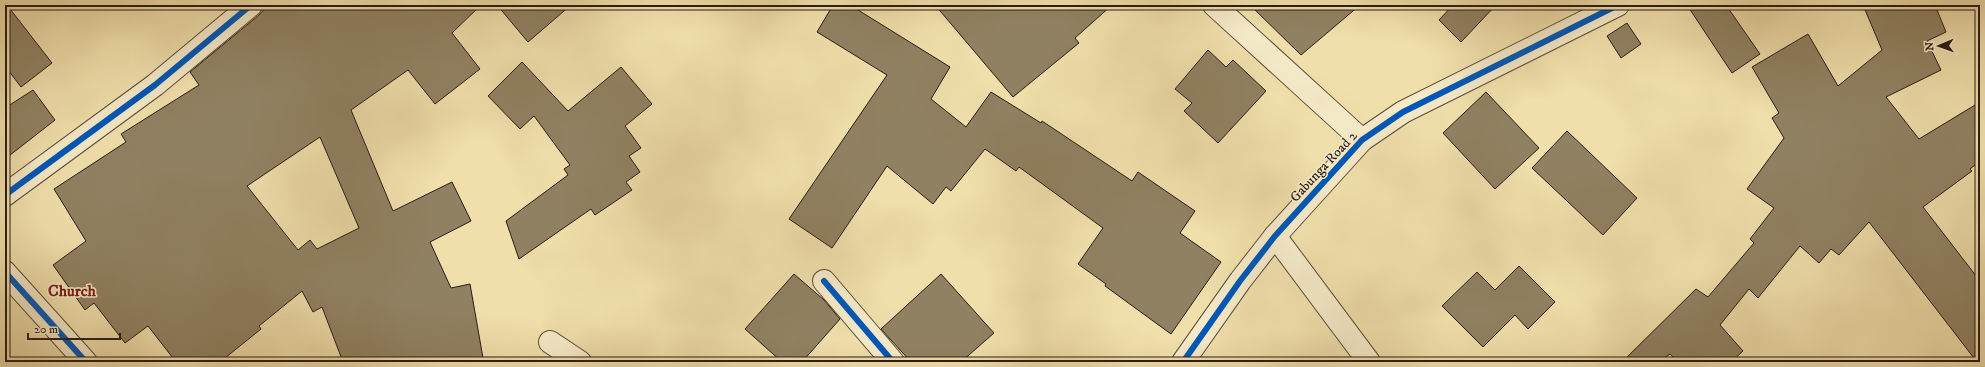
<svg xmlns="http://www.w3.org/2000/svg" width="1985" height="367" viewBox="0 0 1985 367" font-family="'IM FELL DW Pica',serif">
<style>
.building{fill:#908162;stroke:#291c13;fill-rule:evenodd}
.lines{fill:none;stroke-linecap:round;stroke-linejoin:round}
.minor-casing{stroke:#5b4d39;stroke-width:24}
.tertiary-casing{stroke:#5b4d39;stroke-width:24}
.minor{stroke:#f5eac8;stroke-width:22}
.tertiary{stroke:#f5eac8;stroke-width:22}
.cycleway-casing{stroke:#f5eac8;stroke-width:8}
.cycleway{stroke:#0057b8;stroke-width:6}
.labels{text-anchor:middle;stroke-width:3;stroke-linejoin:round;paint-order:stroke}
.street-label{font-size:14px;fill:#291c13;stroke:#f5eac8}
.quarter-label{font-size:16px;font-weight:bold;fill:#7a1f14;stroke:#f5eac8}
</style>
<rect width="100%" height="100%" fill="#f0dfab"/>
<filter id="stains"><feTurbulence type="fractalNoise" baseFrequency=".005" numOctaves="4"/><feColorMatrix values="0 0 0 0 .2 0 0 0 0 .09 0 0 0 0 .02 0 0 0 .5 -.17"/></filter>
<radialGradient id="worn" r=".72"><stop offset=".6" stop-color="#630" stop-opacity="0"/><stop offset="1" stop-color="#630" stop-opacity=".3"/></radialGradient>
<g class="building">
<polygon points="5,5 7,5 52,63 21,87 5,66"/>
<path d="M268,5H481L452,33L480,69L435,104L408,70L351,110L393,211L452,182L471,221L430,242L451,288L470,284L483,358L459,362H343L322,307L313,312L302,291L259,326L261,329L220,362H176L148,326L125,343L94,303L85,310L53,265L86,241L54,189L126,142L121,134L199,85L190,72L259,15ZM320,137L359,228L317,249L310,240L298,250L247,186Z"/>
<polygon points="497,5 571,5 528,42"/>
<polygon points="833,5 850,5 950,67 931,99 966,127 991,92 1041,123 1042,121 1132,181 1138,172 1195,211 1180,233 1221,262 1171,334 1105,286 1106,284 1078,264 1103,228 1019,167 1016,171 985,149 951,191 946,187 933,204 887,166 832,248 789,219 887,75 817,32"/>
<polygon points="935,5 1112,5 1075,38 1079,43 1013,97"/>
<polygon points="1250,5 1360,5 1301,55"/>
<polygon points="1453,5 1496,5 1461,42 1439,20"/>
<polygon points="1687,5 1726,5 1760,54 1732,73"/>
<polygon points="1863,5 1935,5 1946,32 1927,41 1941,70 1886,97 1919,139 1980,102 1980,161 1970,169 1972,171 1923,207 1980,281 1980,362 1977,362 1869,222 1839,255 1831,249 1819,263 1800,246 1758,298 1749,289 1720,325 1743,351 1731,362 1678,362 1670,354 1659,362 1622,362 1696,289 1708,297 1754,243 1750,239 1774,208 1747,189 1784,138 1772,118 1779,113 1752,67 1808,34 1838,86 1882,50"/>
<polygon points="1627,23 1641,44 1621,58 1607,36"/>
<polygon points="1208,50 1226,67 1233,60 1266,91 1218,143 1184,111 1192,103 1175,89"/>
<polygon points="522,62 568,111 621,67 652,104 625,126 641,148 629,156 640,172 626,182 632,190 595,215 591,209 519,259 506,221 568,175 564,169 570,165 534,116 520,129 488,96"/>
<polygon points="33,90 55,120 5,159 5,108"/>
<polygon points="1486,92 1539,148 1495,189 1443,133"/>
<polygon points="1567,131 1637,198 1603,235 1532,168"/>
<polygon points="1519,266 1555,302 1528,329 1515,315 1483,347 1442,306 1477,272 1495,290"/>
<polygon points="794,274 824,300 840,319 802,362 782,362 745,329"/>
<polygon points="941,274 994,333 961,362 911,362 881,329"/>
</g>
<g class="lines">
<defs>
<g id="minor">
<polyline points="1214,5 1362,140"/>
<polyline points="5,195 155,85 251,5"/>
<polyline points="1275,236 1369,362"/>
<polyline points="5,272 86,362"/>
<polyline points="824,281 893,362"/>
<polyline points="550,342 580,362"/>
</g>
<polyline id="tertiary" points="1183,362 1240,281 1275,236 1362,140 1403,112 1618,5"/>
</defs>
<use href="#minor" class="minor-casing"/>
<use href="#tertiary" class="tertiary-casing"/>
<use href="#minor" class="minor"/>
<use href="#tertiary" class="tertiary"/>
<defs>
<g id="cycleway">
<polyline points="5,195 155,85 251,5"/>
<polyline points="5,272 86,362"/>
<polyline points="824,281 893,362"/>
<polyline points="1183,362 1240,281 1275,236 1362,140 1403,112 1618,5"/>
</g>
</defs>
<use href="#cycleway" class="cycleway-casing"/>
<use href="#cycleway" class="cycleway"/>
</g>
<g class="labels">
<g class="street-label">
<text transform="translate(1323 166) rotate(-47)" y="5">Gabunga Road 2</text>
</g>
<g class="quarter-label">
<text x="72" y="296">Church</text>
</g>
</g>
<rect width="1985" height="367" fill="none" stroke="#f0dfab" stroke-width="20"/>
<rect x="6" y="6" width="1973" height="355" fill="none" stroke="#291c13" stroke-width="2"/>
<rect x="10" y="10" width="1965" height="347" fill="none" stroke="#291c13"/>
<g transform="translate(1939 46) rotate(268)" stroke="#f5eac8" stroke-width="3" paint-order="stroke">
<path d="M0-3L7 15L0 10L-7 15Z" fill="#291c13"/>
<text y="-6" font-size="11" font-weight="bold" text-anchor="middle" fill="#291c13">N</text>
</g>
<path d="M28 333v6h92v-6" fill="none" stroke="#291c13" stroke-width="2"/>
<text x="34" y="333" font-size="12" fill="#291c13" stroke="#f5eac8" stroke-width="3" paint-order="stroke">20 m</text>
<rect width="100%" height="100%" filter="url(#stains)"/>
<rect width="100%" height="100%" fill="url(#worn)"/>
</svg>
